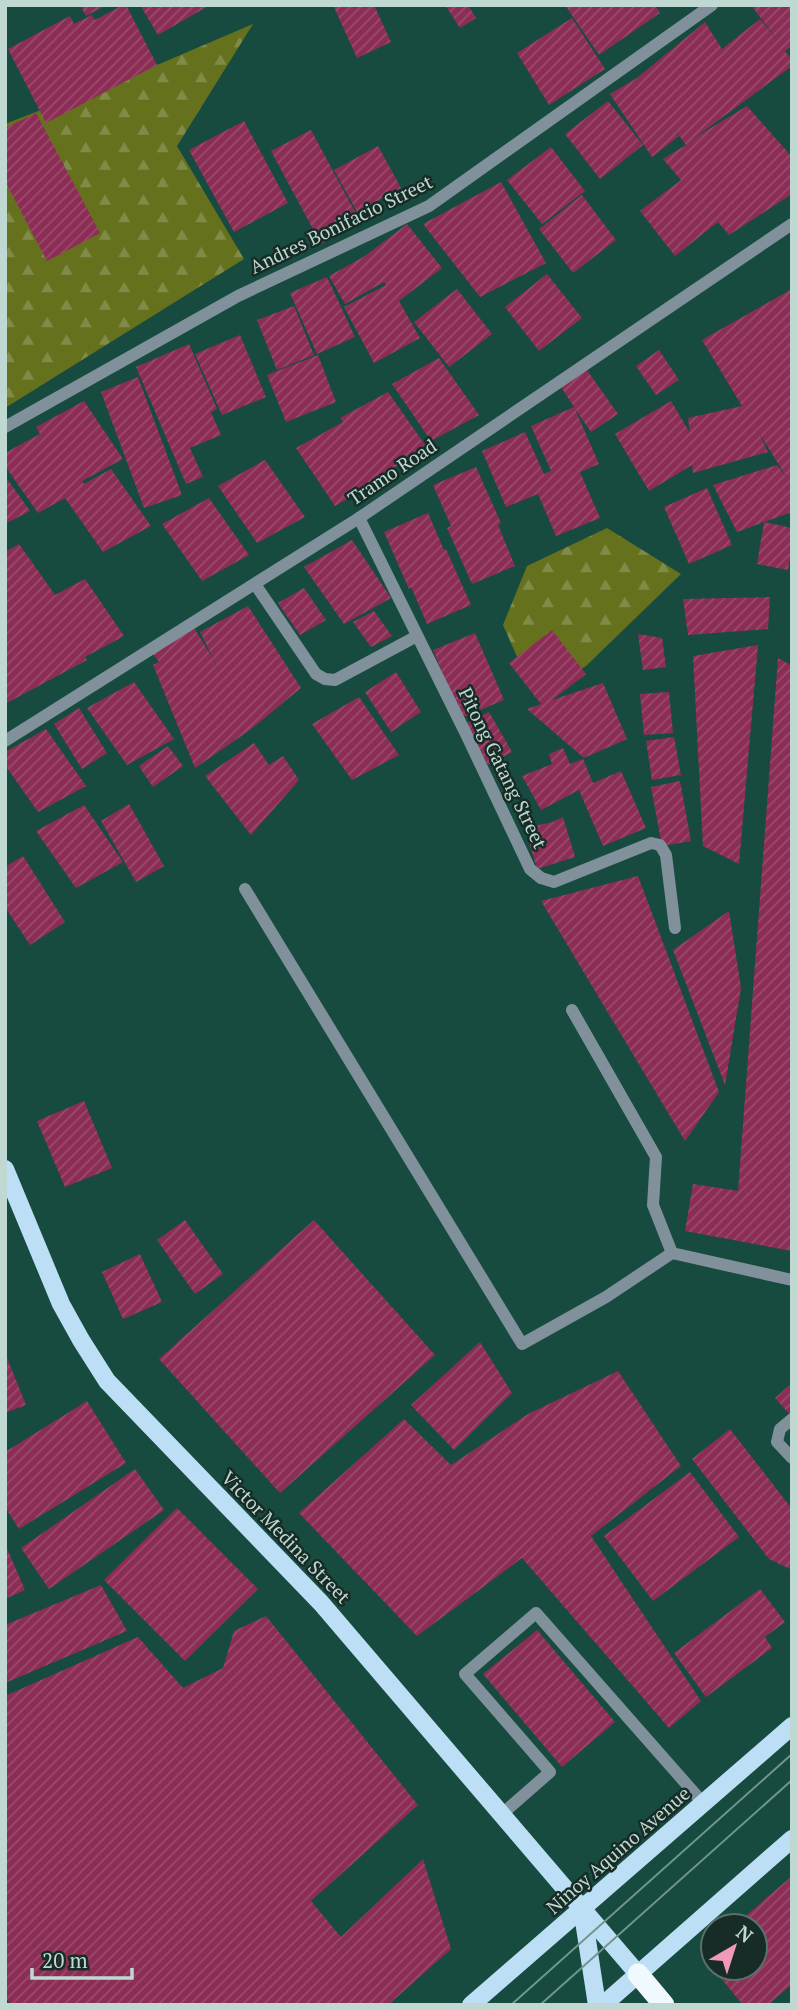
<svg xmlns="http://www.w3.org/2000/svg" width="797" height="2010" viewBox="0 0 797 2010" font-family="'PT Serif',serif">
<style>
.forest{fill:url(#forest-firs)}
.building{fill:url(#building-hatch)}
.lines{fill:none;stroke-linecap:round;stroke-linejoin:round}
.minor{stroke:#80919c;stroke-width:12}
.major{stroke:#bcdff6;stroke-width:18}
.highway{stroke:#f0f9fe;stroke-width:21}
.tram{stroke:#71968d;stroke-width:2}
.labels{text-anchor:middle;stroke-width:5;stroke-linejoin:round;paint-order:stroke}
.street-label{font-size:19px;fill:#bfd8d1;stroke:#172c27}
</style>
<defs>
<pattern id="forest-firs" width="22" height="20" patternUnits="userSpaceOnUse" patternTransform="scale(1.75)"><rect width="22" height="20" fill="#65711c"/><path d="M5 1l3.5 6h-7zM16 11l3.5 6h-7z" fill="#808b47"/></pattern>
<pattern id="building-hatch" width="6" height="6" patternUnits="userSpaceOnUse" patternTransform="scale(1.75)"><rect width="6" height="6" fill="#8c2d56"/><path d="M-1 1l2-2M0 6l6-6M5 7l2-2" fill="none" stroke="#9a4b6d"/></pattern>
</defs>
<rect width="100%" height="100%" fill="#174b40"/>
<g class="forest">
<polygon points="253,24 177,146 244,259 5,408 5,124 157,65"/>
<polygon points="607,528 681,574 586,666 535,697 503,625 527,566"/>
</g>
<g class="building">
<polygon points="80,5 107,5 86,16"/>
<polygon points="123,5 126,5 157,65 46,123 8,49 70,16 74,24 92,15 95,20"/>
<polygon points="140,5 210,5 158,35"/>
<polygon points="333,5 374,5 391,42 357,58"/>
<polygon points="445,5 468,5 476,18 460,28"/>
<polygon points="565,5 655,5 660,13 599,55"/>
<polygon points="751,5 792,5 792,46 785,51 792,60 792,66 693,139 747,106 792,157 792,194 729,235 718,222 675,256 640,211 681,180 663,159 686,145 673,127 679,136 652,157 610,94 637,78 705,22 722,49 760,19 778,41"/>
<polygon points="572,18 605,69 549,105 517,53"/>
<polygon points="608,101 643,145 600,179 565,134"/>
<polygon points="36,113 100,233 47,261 5,181 5,128"/>
<polygon points="244,121 288,203 234,232 189,150"/>
<polygon points="311,130 361,223 321,244 271,151"/>
<polygon points="378,146 401,188 357,212 334,170"/>
<polygon points="551,147 585,191 542,224 507,180"/>
<polygon points="501,182 546,263 480,297 423,224"/>
<polygon points="582,195 616,240 573,273 539,229"/>
<polygon points="407,224 442,268 399,301 420,338 374,363 344,307 386,285 384,282 345,304 329,276 365,256"/>
<polygon points="547,274 582,318 539,351 505,307"/>
<polygon points="327,277 355,337 317,354 290,293"/>
<polygon points="457,289 492,334 449,367 414,322"/>
<polygon points="792,289 792,512 764,522 792,528 792,546 788,570 757,564 764,522 737,532 713,485 777,465 787,478 759,433 768,452 693,473 692,465 649,491 615,434 671,401 690,433 688,418 742,406 702,340"/>
<polygon points="294,306 314,355 277,370 257,320"/>
<polygon points="240,335 266,397 222,415 195,354"/>
<polygon points="189,344 217,409 211,412 221,435 190,448 203,477 186,484 136,367"/>
<polygon points="659,350 679,380 656,395 636,366"/>
<polygon points="318,355 336,402 286,422 267,375"/>
<polygon points="439,358 479,415 431,441 392,384"/>
<polygon points="587,370 618,414 591,432 575,409 599,464 580,472 600,518 556,536 538,494 506,507 482,451 525,432 544,474 551,471 531,426 574,407 561,387"/>
<polygon points="138,377 182,495 144,508 101,392"/>
<polygon points="388,392 428,449 380,475 383,479 335,506 296,448 343,422 340,418"/>
<polygon points="84,401 123,459 82,481 84,484 111,469 151,526 103,552 65,498 38,513 5,466 5,453 40,434 36,427"/>
<polygon points="265,460 305,517 257,543 218,486"/>
<polygon points="476,467 501,523 498,525 515,566 472,584 447,528 451,526 433,485"/>
<polygon points="5,476 30,511 5,524"/>
<polygon points="707,488 732,545 689,564 664,507"/>
<polygon points="209,498 249,555 202,581 162,524"/>
<polygon points="428,513 444,550 446,549 471,605 427,624 411,587 409,589 384,532"/>
<polygon points="352,540 391,598 344,624 304,567"/>
<polygon points="19,544 55,595 85,579 124,636 85,657 87,660 5,704 5,552"/>
<polygon points="304,588 326,620 300,635 278,603"/>
<polygon points="770,597 768,629 688,635 683,599"/>
<polygon points="248,606 301,688 250,730 195,768 153,665 159,662 153,654 194,628 212,657 231,695 200,632"/>
<polygon points="374,611 392,636 371,647 353,622"/>
<polygon points="552,630 586,674 552,700 603,683 627,739 584,758 527,709 541,704 509,663"/>
<polygon points="475,633 504,700 461,718 433,650"/>
<polygon points="638,634 662,638 666,667 643,670"/>
<polygon points="758,645 739,864 703,846 693,656"/>
<polygon points="778,658 792,666 792,1251 685,1231 693,1184 738,1191"/>
<polygon points="396,672 421,712 391,732 365,692"/>
<polygon points="134,682 174,739 127,765 87,708"/>
<polygon points="669,692 673,733 644,735 640,694"/>
<polygon points="359,697 399,755 352,780 312,724"/>
<polygon points="79,708 107,753 82,769 54,724"/>
<polygon points="489,712 512,752 488,765 465,724"/>
<polygon points="46,729 86,786 38,812 5,765 5,752"/>
<polygon points="674,737 681,775 652,780 646,741"/>
<polygon points="254,743 269,765 283,756 299,780 251,835 205,776"/>
<polygon points="168,746 183,766 153,787 139,766"/>
<polygon points="563,748 570,764 583,759 593,783 621,771 646,828 603,846 579,790 541,810 522,776 552,764 549,754"/>
<polygon points="680,781 691,841 662,846 651,787"/>
<polygon points="129,804 164,866 136,882 101,821"/>
<polygon points="84,805 123,862 76,888 36,831"/>
<polygon points="563,817 575,857 537,869 525,828 553,822"/>
<polygon points="23,856 65,922 30,945 5,907 5,867"/>
<polygon points="638,876 719,1092 685,1141 541,901"/>
<polygon points="729,911 741,988 725,1085 673,950"/>
<polygon points="84,1101 112,1168 65,1187 37,1121"/>
<polygon points="185,1220 223,1274 195,1294 157,1240"/>
<polygon points="314,1220 435,1355 280,1493 159,1359"/>
<polygon points="140,1254 162,1302 123,1319 102,1272"/>
<polygon points="480,1342 512,1393 454,1450 411,1405"/>
<polygon points="5,1353 26,1405 5,1413"/>
<polygon points="618,1371 681,1466 591,1536 701,1701 669,1728 522,1558 417,1636 299,1513 404,1419 451,1465 528,1414"/>
<polygon points="792,1383 792,1417 775,1398"/>
<polygon points="87,1401 126,1463 19,1529 5,1507 5,1452"/>
<polygon points="730,1429 792,1509 792,1570 769,1559 692,1459"/>
<polygon points="135,1469 164,1510 49,1589 21,1548"/>
<polygon points="690,1472 739,1537 653,1601 604,1536"/>
<polygon points="177,1508 258,1589 185,1661 104,1580"/>
<polygon points="5,1544 25,1590 5,1599"/>
<polygon points="101,1585 127,1631 5,1683 5,1625"/>
<polygon points="760,1589 785,1622 765,1637 772,1648 706,1697 674,1653"/>
<polygon points="266,1616 418,1805 311,1901 341,1937 423,1859 451,1949 388,2005 12,2005 5,1998 5,1696 138,1637 183,1688 223,1668 234,1631"/>
<polygon points="537,1630 615,1722 562,1767 483,1674"/>
<polygon points="792,1876 792,1984 768,2005 743,2005 701,1954 713,1944 713,1968 755,1968 755,1926 734,1926"/>
</g>
<g class="lines">
<g class="minor">
<polyline points="5,427 238,296 429,206 712,5"/>
<polyline points="359,518 467,736 530,869 541,878 554,882 651,843 660,845 666,855 675,928"/>
<polyline points="255,584 316,674 325,679 335,680 417,636"/>
<polyline points="5,741 359,518 792,224"/>
<polyline points="245,889 522,1344 606,1297 672,1253 792,1280"/>
<polyline points="572,1010 656,1157 653,1205 672,1253"/>
<polyline points="792,1419 780,1429 777,1442 792,1458"/>
<polyline points="502,1814 550,1772 465,1674 536,1613 704,1804"/>
</g>
<g class="major">
<polyline points="5,1169 61,1304 81,1340 107,1381 321,1603 638,1974"/>
<polyline points="582,1908 597,2005"/>
<polyline points="471,2005 792,1726"/>
<polyline points="603,2005 792,1839"/>
</g>
<polyline class="highway" points="638,1974 664,2005"/>
<g class="tram">
<polyline points="511,2005 792,1754"/>
<polyline points="540,2005 792,1780"/>
</g>
</g>
<g class="labels">
<g class="street-label">
<text transform="translate(341 224) rotate(-26)" y="7">Andres Bonifacio Street</text>
<text transform="translate(392 472) rotate(-34)" y="7">Tramo Road</text>
<text transform="translate(503 768) rotate(64)" y="7">Pitong Gatang Street</text>
<text transform="translate(286 1537) rotate(46)" y="7">Victor Medina Street</text>
<text transform="translate(618 1850) rotate(-41)" y="7">Ninoy Aquino Avenue</text>
</g>
</g>
<rect width="797" height="2010" fill="none" stroke="#bfd8d1" stroke-width="14"/>
<g transform="translate(734 1947) rotate(39)"><circle r="33" fill="#172c27" stroke="#5a716b" stroke-width="2"/>
<path d="M0-5L12 26L0 18L-12 26Z" fill="#ef9ab8"/>
<text y="-10" font-size="19" font-weight="bold" text-anchor="middle" fill="#bfd8d1">N</text>
</g>
<path d="M32 1968v10h100v-10" fill="none" stroke="#bfd8d1" stroke-width="3.5"/>
<text x="42" y="1968" font-size="21" fill="#bfd8d1" stroke="#172c27" stroke-width="5" paint-order="stroke">20 m</text>
</svg>
